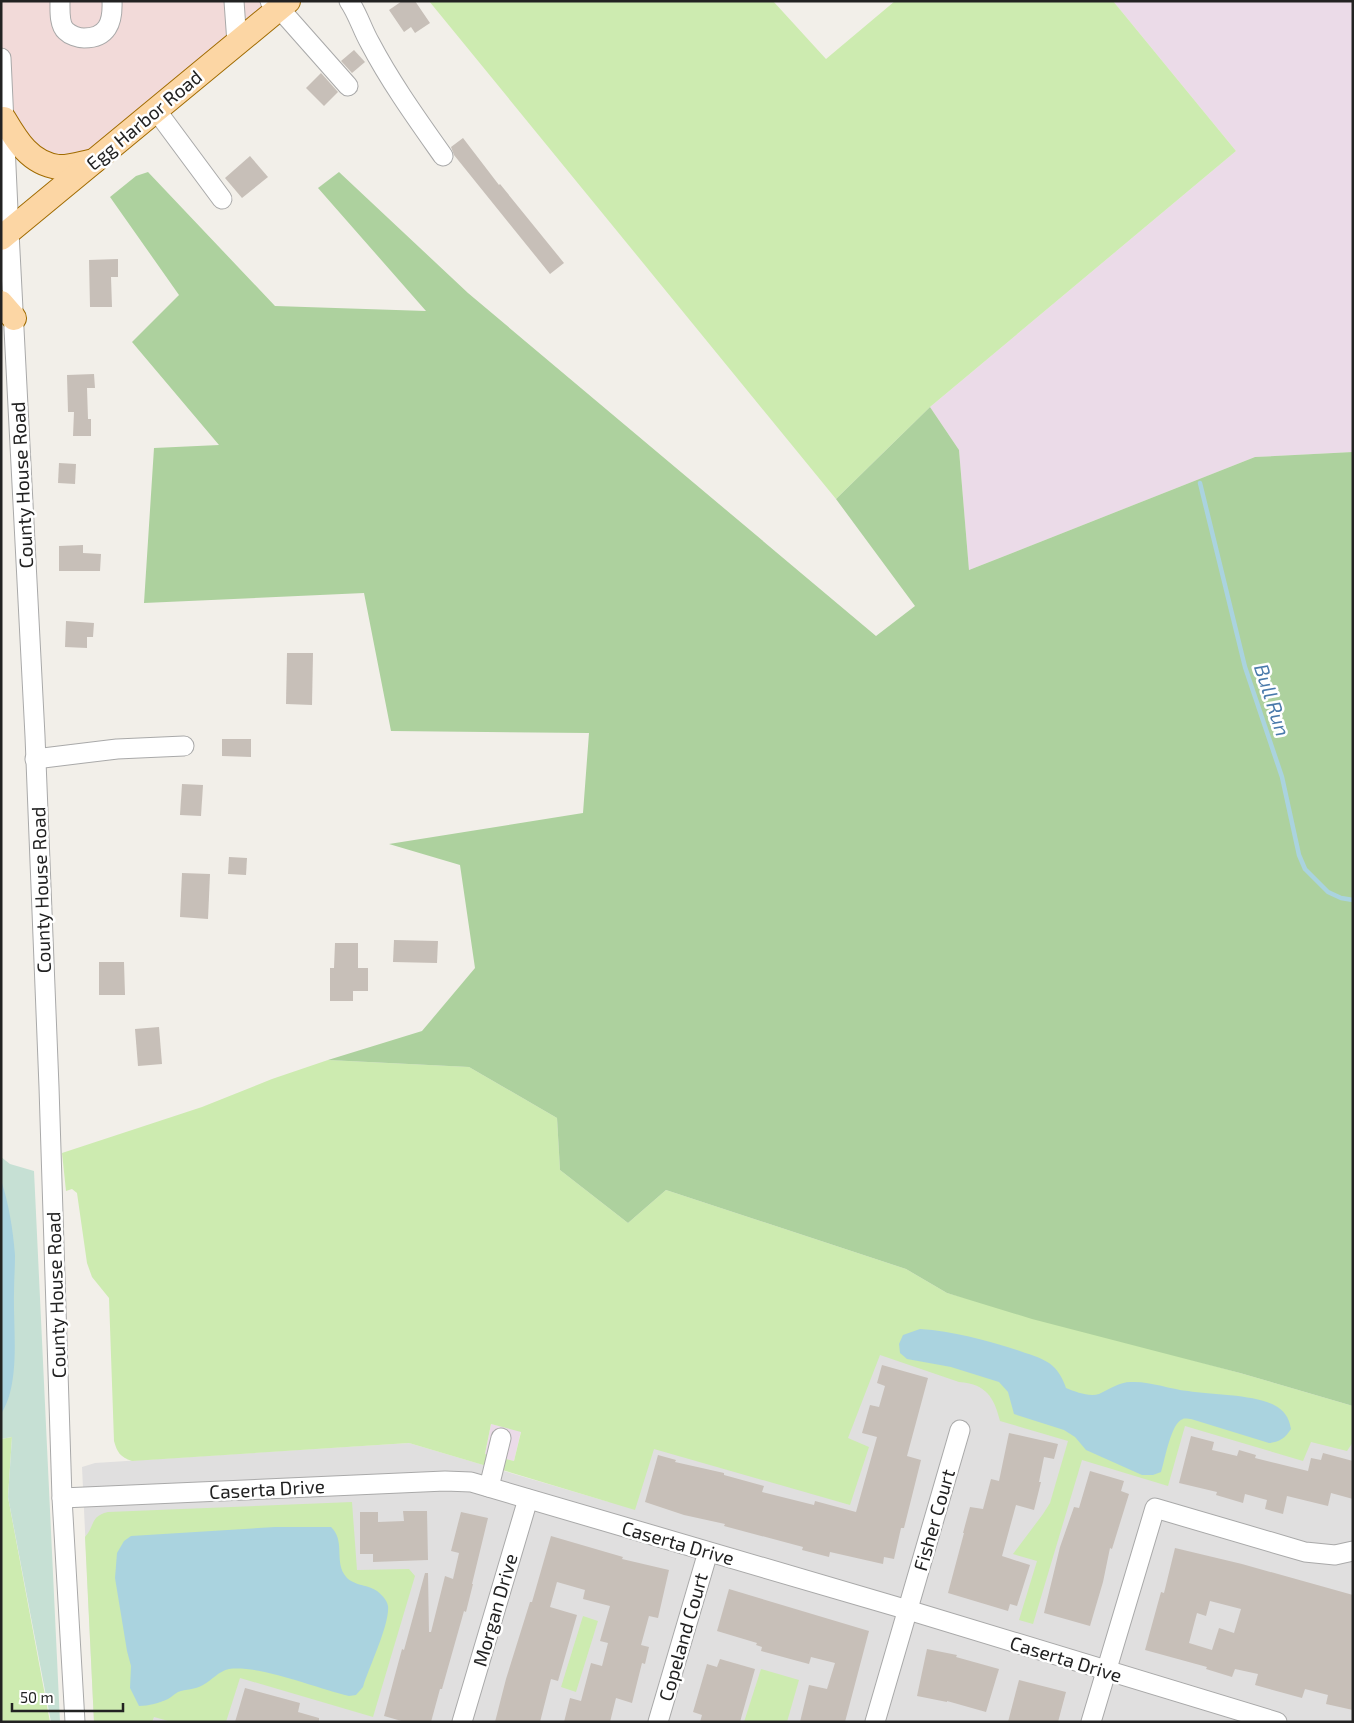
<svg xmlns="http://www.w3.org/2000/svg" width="1354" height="1723" viewBox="0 0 1354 1723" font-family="'Exo 2',sans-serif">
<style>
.residential{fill:#e0dfdf}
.commercial{fill:#f2dad9}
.industrial{fill:#ebdbe8}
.grass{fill:#cdebb0}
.forest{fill:#add19e}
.wetland{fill:#c6e0d4}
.water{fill:#aad3df}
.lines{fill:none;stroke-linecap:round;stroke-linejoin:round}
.stream{stroke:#aad3df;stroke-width:4.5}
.building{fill:#c7bfb8;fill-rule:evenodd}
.minor-casing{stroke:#a9a9a9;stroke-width:21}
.major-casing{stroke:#a06b00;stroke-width:26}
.minor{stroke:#fff;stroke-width:19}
.major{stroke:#fcd6a4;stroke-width:24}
.labels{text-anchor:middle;stroke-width:5;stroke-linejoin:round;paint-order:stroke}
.street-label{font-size:19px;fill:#222;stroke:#fff}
.water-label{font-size:20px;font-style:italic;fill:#4a7aab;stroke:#fff}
</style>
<rect width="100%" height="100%" fill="#f2efe9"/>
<polygon class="residential" points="862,1341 1353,1406 1353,1722 94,1722 82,1467 95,1463 409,1443 609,1502 645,1440"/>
<polygon class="commercial" points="1,1 288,1 95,160 59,167 18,143 1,58"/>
<g class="industrial">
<polygon points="1113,1 1353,1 1353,452 1255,457 969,570 959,450 930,407 1236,151"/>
<polygon points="491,1424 521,1431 514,1461 485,1454"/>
</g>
<g class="grass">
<polygon points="429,1 773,1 826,59 895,1 1113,1 1236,151 930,407 836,499"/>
<path d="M328,1060L469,1067L557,1118L560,1170L628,1223L666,1190L906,1269L947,1293L1240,1373L1353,1406V1442L1347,1451L1311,1442L1303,1461L1185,1426L1168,1486L1082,1460L1033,1624L1019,1620L1037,1561L1013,1554L1043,1514L1050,1503L1068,1441L1000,1421C994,1397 986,1384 959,1382L880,1355L848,1438L869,1447L850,1505L654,1449L635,1510L499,1469L502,1458L514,1461L521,1432L491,1424L485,1454L492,1456L490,1467L409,1443L132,1461C120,1457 117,1452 114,1441L109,1298L92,1277L87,1263L77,1193L72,1189L66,1191L62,1153L202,1107L272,1079Z"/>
<polygon points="12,1437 8,1497 50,1722 1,1722 1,1439"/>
<path d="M352,1502L357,1570L409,1569L415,1576L373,1717L240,1678L226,1722H172L154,1717L152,1722H94L85,1537C95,1526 90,1516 108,1512Z"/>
<polygon points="583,1616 598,1621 576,1692 561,1687"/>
<polygon points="761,1669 799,1680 787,1722 744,1722"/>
</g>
<polygon class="forest" points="148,172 275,306 426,311 318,188 339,172 468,293 876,636 915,606 836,499 930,407 959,450 969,570 1255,457 1353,452 1353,1406 1240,1373 1032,1319 947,1293 906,1269 666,1190 628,1223 560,1170 557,1118 469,1067 328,1060 422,1031 475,968 460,865 389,844 583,813 589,733 391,731 364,593 144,603 154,448 219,445 132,342 179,295 110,197 136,176"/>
<polygon class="wetland" points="1,1157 10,1164 34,1171 60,1722 51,1722 8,1497 12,1437 1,1439"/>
<g class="water">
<path d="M1,1180C9,1204 13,1230 15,1255C15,1268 14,1281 14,1293C13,1328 21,1384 1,1414Z"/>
<path d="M920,1329C953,1331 985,1340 1017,1350C1028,1354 1040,1357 1049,1363C1058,1369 1063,1379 1066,1388C1076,1392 1089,1397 1099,1394C1110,1389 1119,1382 1131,1382C1150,1381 1169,1389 1188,1391C1212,1395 1252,1394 1274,1405C1284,1410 1289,1417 1291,1429C1285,1438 1280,1442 1269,1443L1191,1419C1190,1419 1184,1418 1183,1419C1171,1422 1165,1460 1161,1472L1153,1475H1142L1086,1450L1075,1437L1064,1430L1014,1414L1008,1392L999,1382L951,1367L907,1359L900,1353L899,1344L903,1335Z"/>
<path d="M275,1527H331C345,1540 335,1559 344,1574C351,1586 367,1584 377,1591C382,1595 387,1600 388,1606C390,1624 369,1667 363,1687L356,1695L349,1696C315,1688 261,1665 229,1669C219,1671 212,1680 203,1685C195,1690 186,1689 178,1692C174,1694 172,1697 168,1699C159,1703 149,1706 139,1706L130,1688L131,1666L127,1651L115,1578L117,1553L124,1541L131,1536Z"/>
</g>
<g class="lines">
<polyline class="stream" points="1200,483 1245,667 1282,777 1299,855 1305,869 1328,892 1341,898 1353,900"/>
</g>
<g class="building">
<polygon points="402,1 415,1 430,23 415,33 411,27 404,32 389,10"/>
<polygon points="354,50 365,62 352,73 341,61"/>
<polygon points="321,73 338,92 324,106 306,88"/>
<polygon points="463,138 499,185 500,184 564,263 550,274 454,155 451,147"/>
<polygon points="250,156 268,177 242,198 225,178"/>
<polygon points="118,259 118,277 111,277 112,307 90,307 89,260"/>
<polygon points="94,374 95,388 87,388 88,419 91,419 91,436 73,436 74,412 68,412 67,375"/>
<polygon points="59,463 76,464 75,484 58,483"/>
<polygon points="83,545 83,553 101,554 100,571 59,571 59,546"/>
<polygon points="66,621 94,623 93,637 87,637 87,648 65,647"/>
<polygon points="287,653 313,653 312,705 286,704"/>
<polygon points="222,739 251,739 251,757 222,756"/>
<polygon points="182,784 203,785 201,816 180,815"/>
<polygon points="229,857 247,858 246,875 228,874"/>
<polygon points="182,873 210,874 208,919 180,917"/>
<polygon points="394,940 438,941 437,963 393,962"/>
<polygon points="335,943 358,943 358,968 368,968 368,991 353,991 353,1001 330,1001 330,968 334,968"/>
<polygon points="99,962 124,962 125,995 99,995"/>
<polygon points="159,1027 162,1064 138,1066 135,1029"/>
<polygon points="882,1365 928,1378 907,1456 921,1460 904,1528 901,1528 894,1559 884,1557 883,1564 830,1552 829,1557 802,1550 803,1547 724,1526 725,1524 684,1515 645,1502 658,1455 676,1460 675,1462 724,1473 724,1475 764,1486 762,1492 814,1505 815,1501 856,1512 877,1437 862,1433 870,1405 879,1407 885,1386 877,1383"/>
<polygon points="1009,1433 1058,1444 1054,1459 1044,1457 1039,1482 1041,1482 1034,1510 1016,1505 1002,1556 1030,1565 1017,1606 1010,1604 1008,1611 948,1593 964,1533 963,1533 970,1507 983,1509 991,1479 999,1481"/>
<polygon points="1191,1436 1214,1442 1212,1450 1237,1456 1239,1450 1256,1455 1255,1458 1308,1471 1311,1458 1321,1460 1323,1453 1353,1461 1353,1499 1331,1493 1328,1506 1287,1496 1283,1514 1265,1509 1267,1500 1245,1494 1243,1503 1216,1495 1217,1492 1179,1483"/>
<polygon points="1090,1471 1124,1481 1121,1491 1129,1494 1112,1549 1110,1548 1103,1582 1090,1626 1044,1613 1060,1547 1074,1507 1079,1508"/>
<polygon points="403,1511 427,1511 428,1560 373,1562 373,1554 360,1554 360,1512 378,1512 378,1522 404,1521"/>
<polygon points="461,1512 488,1518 472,1584 473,1584 466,1612 464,1611 442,1689 440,1689 431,1722 405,1722 384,1716 402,1649 404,1650 425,1573 428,1573 429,1632 431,1632 445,1576 453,1579 459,1553 451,1551"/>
<polygon points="551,1536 623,1557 622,1559 669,1570 658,1618 649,1616 641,1645 649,1647 645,1664 642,1663 632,1703 616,1698 610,1722 564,1722 570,1698 581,1701 591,1663 602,1666 608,1643 600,1641 610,1606 583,1599 585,1590 557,1582 550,1607 577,1615 558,1681 551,1679 540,1722 495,1722 506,1679 530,1602 532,1602"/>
<path d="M1175,1548L1242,1564L1353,1595V1710L1326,1704L1328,1695L1305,1689L1302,1698L1255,1685L1258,1674L1235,1669L1232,1677L1206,1669L1207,1667L1145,1650L1161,1592L1164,1593ZM1210,1601L1241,1609L1234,1633L1219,1628L1212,1650L1189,1643L1197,1613L1206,1616Z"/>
<polygon points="729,1589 869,1631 845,1722 800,1722 809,1685 827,1689 835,1663 811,1657 809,1664 794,1660 761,1651 762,1647 756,1645 757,1643 717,1631"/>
<polygon points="927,1649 957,1655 956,1657 999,1669 986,1712 947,1701 947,1702 917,1696"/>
<polygon points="720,1659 755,1669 740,1722 700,1722 702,1715 693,1712 707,1664 717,1667"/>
<polygon points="1019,1680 1066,1692 1058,1722 1008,1722"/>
<polygon points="245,1688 300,1703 298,1712 319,1718 319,1722 235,1722"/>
</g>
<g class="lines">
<defs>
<g id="minor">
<path d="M60,1C60,10 59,25 66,31C70,35 78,38 84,38C107,38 113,23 112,1"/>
<polyline points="234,1 237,43"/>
<polyline points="270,1 279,8 348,86"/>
<path d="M349,1C358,14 362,29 370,43C391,83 417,119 443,156"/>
<polyline points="1,58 9,232 35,736 49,1087 62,1498 75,1722"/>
<polyline points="156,110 222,199"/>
<polyline points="35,759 117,749 184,746"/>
<polyline points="489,1487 501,1438"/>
<polyline points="62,1498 445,1481 471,1482 908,1610 1277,1722"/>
<polyline points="462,1722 528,1499"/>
<polyline points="658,1722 708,1552"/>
<polyline points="875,1722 960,1430"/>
<polyline points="1091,1722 1155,1508 1305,1552 1335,1555 1353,1551"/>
</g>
<g id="major">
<path d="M4,119C17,141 30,163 58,167C69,168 83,163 94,161"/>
<polyline points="1,238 288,1"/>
<polyline points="1,303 14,318"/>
</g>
</defs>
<use href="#minor" class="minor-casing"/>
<use href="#major" class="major-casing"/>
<use href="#minor" class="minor"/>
<use href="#major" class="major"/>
</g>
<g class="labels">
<g class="street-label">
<text transform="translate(144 120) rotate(-40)" y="7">Egg Harbor Road</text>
<text transform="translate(22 485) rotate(-93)" y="7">County House Road</text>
<text transform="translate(41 890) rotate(-92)" y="7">County House Road</text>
<text transform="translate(56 1295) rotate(-92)" y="7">County House Road</text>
<text transform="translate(267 1489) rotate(-3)" y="7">Caserta Drive</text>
<text transform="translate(934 1520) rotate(-74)" y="7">Fisher Court</text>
<text transform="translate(678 1543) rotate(16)" y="7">Caserta Drive</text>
<text transform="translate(495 1610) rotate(-74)" y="7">Morgan Drive</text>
<text transform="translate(683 1637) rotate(-74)" y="7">Copeland Court</text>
<text transform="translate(1066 1659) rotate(17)" y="7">Caserta Drive</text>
</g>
<g class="water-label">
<text transform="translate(1272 700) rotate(72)" y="7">Bull Run</text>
</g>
</g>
<rect width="1354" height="1723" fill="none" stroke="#222222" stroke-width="5"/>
<path d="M12 1703v8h111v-8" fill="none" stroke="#222222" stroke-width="2.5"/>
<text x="20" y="1703" font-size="15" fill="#222222" stroke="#ffffff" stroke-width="4" paint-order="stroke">50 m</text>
</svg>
